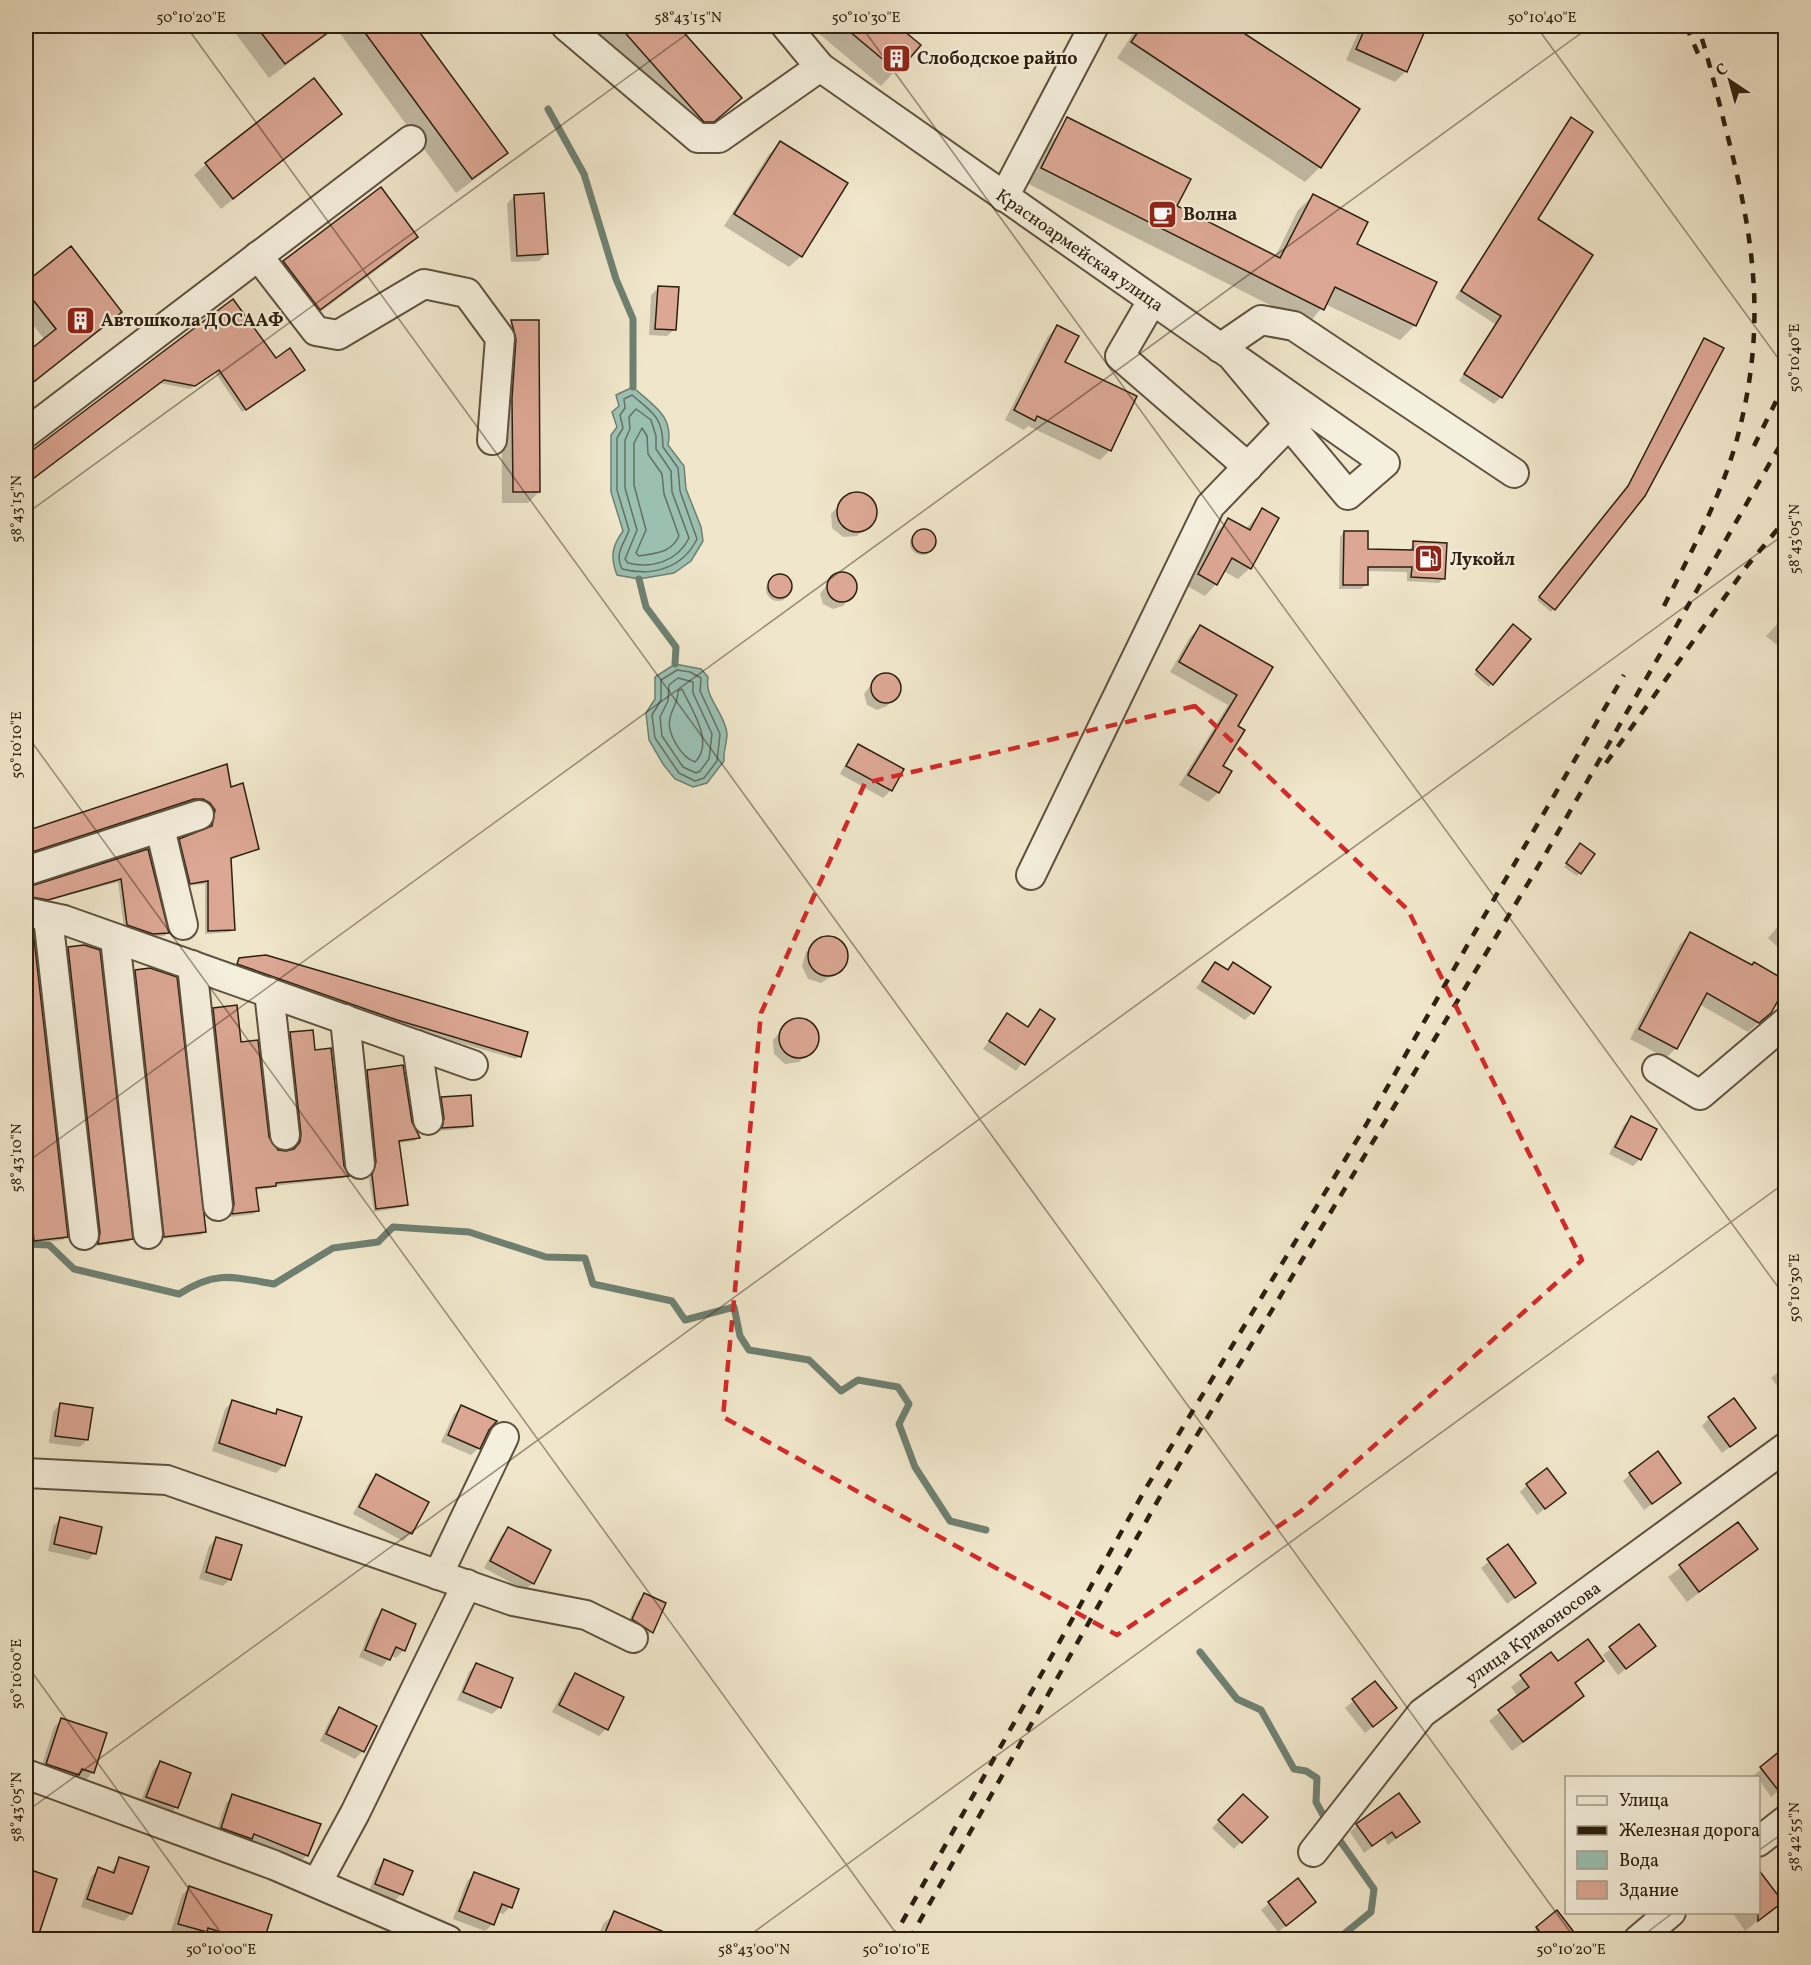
<svg xmlns="http://www.w3.org/2000/svg" width="1811" height="1965" viewBox="0 0 1811 1965" font-family="Vollkorn,serif">
<style>
.water{fill:#9bc0b2;stroke:#6f8071;stroke-width:1.5}
.shadow{fill:#0003}
.lines{fill:none;stroke-linecap:round;stroke-linejoin:round}
.shore{stroke:#647060;stroke-width:1.5}
.stream{stroke:#6f8071;stroke-width:7}
.building{fill:#dca794;stroke:#2d200f;stroke-width:1.5}
.minor-casing{stroke:#5e523e;stroke-width:32}
.minor{stroke:#f5efdd;stroke-width:28}
.rail{stroke:#2d200f;stroke-width:4.5;stroke-dasharray:10 10;stroke-linecap:butt}
.marked{fill:none;stroke:#d62828;stroke-width:4.5;stroke-dasharray:12 8;stroke-linejoin:round}
.ticks{fill:none;stroke:#2d200f;stroke-width:1.5;stroke-opacity:0.45}
.labels{text-anchor:middle;stroke-width:4.5;stroke-linejoin:round;paint-order:stroke}
.poi-label{font-size:18px;font-weight:bold;fill:#2d200f;stroke:#f5efdd;text-anchor:start}
.street-label{font-size:18px;fill:#2d200f;stroke:#f5efdd}
.neatline{fill:none;stroke:#2d200f;stroke-width:2}
.ticks-label{font-size:15px;text-anchor:middle;fill:#2d200f}
</style>
<rect width="100%" height="100%" fill="#f0e6cb"/>
<filter id="stains"><feTurbulence type="fractalNoise" baseFrequency=".00333" numOctaves="4"/><feColorMatrix values="0 0 0 0 .2 0 0 0 0 .09 0 0 0 0 .02 0 0 0 .5 -.17"/></filter>
<radialGradient id="worn" r=".72"><stop offset=".6" stop-color="#630" stop-opacity="0"/><stop offset="1" stop-color="#630" stop-opacity=".3"/></radialGradient>
<g class="water">
<path d="M633,387C652,405 674,415 668,445L684,466L686,489L701,527L703,541L691,561L674,573L639,579L617,575C610,557 612,546 623,531L611,492V435L617,427L612,412L619,406L616,395Z"/>
<path d="M675,664L701,669L708,677C704,699 725,712 727,734C727,743 723,751 724,761L707,783L693,787L675,779L663,764L649,740L646,713L655,699V677Z"/>
</g>
<g class="shadow">
<polygon points="230,26 413,26 506,153 490,168 456,193 336,28 269,78"/>
<polygon points="577,26 676,26 740,98 689,144 681,144"/>
<polygon points="810,26 896,26 919,45 881,86"/>
<polygon points="1138,26 1230,26 1358,110 1320,167 1305,182 1117,58"/>
<polygon points="1361,26 1426,26 1406,71 1395,82 1346,60"/>
<polygon points="340,114 221,209 194,175 206,164"/>
<polygon points="1571,119 1536,220 1501,397 1494,404 1459,381 1495,324 1455,298"/>
<polygon points="1060,132 1175,207 1275,257 1298,210 1313,196 1355,244 1415,325 1400,340 1325,304 1308,324 1027,183 1046,147"/>
<polygon points="781,143 801,256 789,267 724,226 769,154"/>
<polygon points="381,189 416,237 401,252 304,324 268,277 284,262"/>
<polygon points="514,196 547,253 539,261 511,262 507,204"/>
<polygon points="70,248 120,311 26,389 26,355 45,340 26,316 26,284"/>
<polygon points="658,288 675,329 667,336 649,335 651,295"/>
<polygon points="233,302 275,360 303,370 300,374 242,412 215,372 190,389 159,383 26,483 26,457"/>
<polygon points="537,321 539,492 528,503 502,503 501,333 512,322"/>
<polygon points="1058,326 1063,363 1110,450 1100,460 1028,426 1024,430 1005,420 1048,336"/>
<polygon points="1705,340 1722,349 1633,512 1551,612 1537,600 1625,491"/>
<polygon points="862,494 873,503 874,517 857,536 843,537 832,528 831,514 848,495"/>
<polygon points="1262,510 1250,568 1238,579 1223,571 1216,584 1205,596 1187,586 1217,531 1229,520 1246,529"/>
<circle cx="922" cy="543" r="12"/>
<polygon points="1344,532 1367,551 1409,551 1414,543 1444,578 1439,583 1407,581 1407,572 1366,571 1366,585 1361,589 1339,589 1340,537"/>
<polygon points="1786,563 1786,581 1777,573"/>
<polygon points="844,573 853,578 856,588 843,606 833,609 823,604 820,594 833,576"/>
<circle cx="778" cy="589" r="12"/>
<polygon points="1782,619 1786,623 1786,637 1778,646 1766,636"/>
<polygon points="1200,627 1270,667 1236,727 1221,766 1230,772 1218,793 1208,802 1179,785 1228,705 1170,672 1190,637"/>
<polygon points="1510,630 1492,684 1489,687 1474,674"/>
<polygon points="888,674 897,679 900,689 887,706 877,710 867,705 864,694 877,677"/>
<polygon points="858,746 891,790 883,798 840,774 851,754"/>
<polygon points="226,766 230,789 258,849 230,860 234,929 230,932 205,934 205,884 187,886 177,843 210,828 213,822 212,813 198,801 26,855 26,833"/>
<polygon points="1577,848 1580,873 1577,876 1564,867"/>
<polygon points="147,851 168,933 164,936 149,937 124,928 118,882 43,902 28,899 26,892 29,888"/>
<polygon points="1786,917 1786,955 1768,938"/>
<polygon points="26,930 32,931 66,1236 63,1240 32,1243 26,1189"/>
<polygon points="1690,934 1751,966 1754,964 1786,982 1786,985 1770,1012 1748,1032 1699,1004 1676,1048 1666,1058 1630,1039 1680,944"/>
<polygon points="827,938 840,942 847,955 842,969 821,983 808,979 802,966 806,952"/>
<polygon points="69,948 131,1239 128,1242 96,1246 98,1237 65,951"/>
<polygon points="240,960 520,1056 516,1059 432,1035 235,967"/>
<polygon points="1215,964 1226,971 1233,964 1252,1013 1245,1020 1196,988"/>
<polygon points="136,971 204,1232 201,1235 161,1239 132,974"/>
<polygon points="214,1009 239,1044 267,1137 278,1152 293,1150 299,1138 288,1037 291,1034 314,1052 342,1166 347,1175 344,1178 274,1186 271,1188 255,1190 257,1211 254,1214 230,1217 232,1208 211,1013"/>
<polygon points="1040,1011 1053,1020 1016,1071 983,1049 1008,1015 1026,1028"/>
<polygon points="805,1020 815,1029 816,1044 799,1062 785,1064 774,1054 773,1040 790,1022"/>
<polygon points="368,1071 410,1123 418,1138 415,1141 398,1143 406,1204 403,1207 374,1212 369,1179 374,1167 364,1074"/>
<polygon points="442,1098 472,1125 468,1128 440,1131 442,1122 439,1102"/>
<polygon points="1631,1118 1640,1159 1633,1166 1609,1154 1624,1125"/>
<polygon points="1786,1366 1786,1397 1771,1378"/>
<polygon points="232,1402 274,1415 278,1411 284,1465 276,1473 212,1451 225,1409"/>
<polygon points="60,1405 87,1440 80,1447 49,1443 53,1412"/>
<polygon points="461,1407 479,1448 471,1455 441,1442 454,1414"/>
<polygon points="1709,1418 1746,1435 1722,1453 1702,1426"/>
<polygon points="1630,1474 1679,1483 1644,1510 1623,1481"/>
<polygon points="376,1476 427,1503 411,1533 403,1541 353,1514 369,1483"/>
<polygon points="1527,1485 1564,1493 1537,1515 1520,1492"/>
<polygon points="61,1519 95,1553 88,1560 48,1551 53,1526"/>
<polygon points="1738,1524 1756,1549 1687,1602 1668,1577"/>
<polygon points="508,1529 533,1583 525,1590 484,1568 501,1536"/>
<polygon points="217,1538 230,1579 223,1586 199,1579 209,1546"/>
<polygon points="1507,1546 1534,1583 1507,1604 1481,1568"/>
<polygon points="644,1595 664,1604 651,1632 644,1640 626,1627 637,1602"/>
<polygon points="383,1611 404,1650 396,1658 391,1655 382,1667 359,1657 375,1619"/>
<polygon points="1639,1626 1654,1646 1618,1675 1603,1655"/>
<polygon points="1551,1654 1558,1664 1602,1661 1574,1685 1582,1696 1572,1707 1512,1751 1489,1721 1518,1697 1511,1687"/>
<polygon points="476,1665 500,1707 492,1714 457,1700 469,1672"/>
<polygon points="575,1674 606,1729 599,1736 552,1712 568,1682"/>
<polygon points="1375,1683 1387,1715 1365,1733 1345,1708"/>
<polygon points="339,1709 375,1726 363,1751 355,1759 320,1741 332,1716"/>
<polygon points="61,1720 93,1772 86,1780 76,1777 71,1782 40,1771 54,1727"/>
<polygon points="1781,1753 1786,1758 1786,1785 1771,1797 1758,1778 1754,1775"/>
<polygon points="160,1763 189,1774 176,1807 169,1815 140,1804 153,1770"/>
<polygon points="233,1796 307,1855 299,1863 215,1835 226,1803"/>
<polygon points="1243,1796 1265,1817 1234,1849 1212,1828"/>
<polygon points="1418,1822 1388,1845 1384,1838 1364,1853 1350,1832 1357,1825"/>
<polygon points="120,1858 131,1914 124,1921 81,1907 91,1877 99,1869 110,1873"/>
<polygon points="385,1861 411,1872 401,1894 394,1902 369,1892 377,1869"/>
<polygon points="31,1872 35,1940 26,1940 26,1877"/>
<polygon points="475,1874 510,1907 503,1914 497,1912 493,1924 485,1931 453,1919 467,1881"/>
<polygon points="1297,1880 1307,1909 1278,1932 1261,1910"/>
<polygon points="189,1888 263,1940 215,1940 201,1935 198,1939 171,1931 182,1895"/>
<polygon points="1781,1902 1745,1931 1732,1912 1758,1912"/>
<polygon points="615,1913 652,1940 597,1940 603,1924"/>
<polygon points="1537,1928 1578,1940 1533,1940 1530,1935"/>
</g>
<g class="lines">
<g class="shore">
<path d="M632,395C653,413 663,417 663,447L678,468L680,491L697,539C683,568 652,577 622,569C614,553 624,545 629,530L617,490V438L623,428L620,415L625,408L624,399Z"/>
<path d="M636,409L651,420L656,436V449L671,471L672,492L689,538C678,561 652,569 628,563L625,559L637,530L625,488V440L630,429L629,417Z"/>
<path d="M642,428L647,436L648,454L662,474L664,494L679,536C671,553 657,553 639,556L636,553L646,530L634,485V443Z"/>
<polygon points="677,670 690,672 701,678 700,691 720,734 717,761 704,778 695,781 679,773 655,738 652,715 661,700 661,680"/>
<polygon points="678,678 693,682 693,693 712,734 709,759 700,771 696,773 683,767 662,736 660,717 668,701 669,685"/>
<path d="M682,689C691,709 715,742 695,762C682,758 666,733 670,718C672,708 678,703 678,691Z"/>
</g>
<g class="stream">
<polyline points="548,109 584,174 616,279 633,319 633,387"/>
<polyline points="639,579 646,607 676,647 675,664"/>
<path d="M26,1244L49,1245L74,1269L179,1294C216,1270 233,1277 274,1284L333,1248L378,1242L393,1227L469,1232L546,1257L585,1258L593,1284L672,1301L685,1320L734,1307L740,1336L749,1350L809,1360L841,1391L858,1380L898,1387L909,1404L899,1424L915,1467L950,1521L986,1530"/>
<polyline points="1200,1652 1237,1699 1261,1710 1294,1769 1306,1771 1317,1778 1316,1802 1328,1824"/>
<polyline points="1336,1835 1374,1889 1371,1912 1344,1934 1342,1940"/>
</g>
</g>
<g class="building">
<polygon points="256,26 337,26 285,64"/>
<polygon points="360,26 415,26 508,153 472,179"/>
<polygon points="619,26 678,26 742,98 714,122 704,122"/>
<polygon points="843,26 898,26 921,45 898,72"/>
<polygon points="1142,26 1233,26 1360,109 1321,168 1131,42"/>
<polygon points="1366,26 1427,26 1407,72 1356,49"/>
<polygon points="314,78 342,114 233,199 205,163"/>
<polygon points="1067,117 1191,179 1177,206 1280,258 1313,194 1368,222 1357,244 1437,282 1416,326 1335,287 1324,310 1041,168"/>
<polygon points="1571,117 1593,132 1538,219 1593,255 1502,398 1464,374 1501,316 1461,291"/>
<polygon points="780,141 848,183 802,257 734,214"/>
<polygon points="381,187 418,237 320,310 283,261"/>
<polygon points="544,193 548,254 517,256 514,195"/>
<polygon points="71,246 122,312 26,388 26,353 56,329 26,291 26,282"/>
<polygon points="658,286 679,287 676,330 655,329"/>
<polygon points="233,299 276,358 290,348 305,370 246,410 219,370 195,386 164,380 26,484 26,455"/>
<polygon points="511,320 539,320 540,492 513,492 512,398 516,339"/>
<polygon points="1057,325 1079,336 1065,362 1137,396 1111,451 1037,416 1035,421 1014,410"/>
<polygon points="1704,338 1724,348 1645,496 1555,610 1539,597 1628,486"/>
<circle cx="857" cy="512" r="20"/>
<polygon points="1262,508 1279,518 1251,569 1232,558 1217,585 1198,574 1228,518 1250,530"/>
<circle cx="924" cy="541" r="12"/>
<polygon points="1344,531 1368,531 1368,549 1413,550 1413,541 1447,543 1445,579 1411,577 1412,567 1368,567 1368,585 1343,585"/>
<circle cx="842" cy="587" r="15"/>
<circle cx="780" cy="586" r="12"/>
<polygon points="1513,624 1531,639 1493,685 1476,670"/>
<polygon points="1200,625 1273,667 1238,726 1245,730 1223,766 1232,771 1219,793 1188,775 1237,695 1179,662"/>
<circle cx="886" cy="688" r="15"/>
<polygon points="858,744 904,769 892,791 846,766"/>
<polygon points="227,764 231,787 243,783 259,849 231,858 235,930 208,931 208,881 190,884 179,839 212,826 215,810 210,803 203,799 194,799 26,854 26,831"/>
<polygon points="1580,843 1595,854 1581,874 1566,863"/>
<polygon points="148,849 169,933 153,934 127,925 121,879 48,900 26,896 26,892 30,891 28,887"/>
<polygon points="26,929 33,930 68,1237 34,1241 26,1161"/>
<polygon points="1690,932 1752,965 1754,962 1785,980 1785,988 1771,1013 1759,1023 1707,993 1677,1049 1639,1029"/>
<circle cx="828" cy="956" r="20"/>
<polygon points="84,945 100,950 133,1239 98,1244 100,1233 68,947"/>
<polygon points="266,955 528,1032 521,1057 397,1020 237,964 239,958"/>
<polygon points="1215,962 1228,970 1233,962 1271,987 1254,1014 1202,981"/>
<polygon points="150,968 177,977 206,1232 164,1237 135,970"/>
<polygon points="237,1005 241,1042 258,1040 269,1137 278,1150 286,1151 294,1149 300,1142 301,1134 290,1032 313,1030 315,1050 331,1048 344,1166 349,1176 276,1183 276,1186 256,1188 259,1211 232,1214 234,1204 213,1008"/>
<polygon points="1040,1009 1055,1019 1025,1065 989,1041 1007,1013 1028,1027"/>
<circle cx="799" cy="1038" r="20"/>
<polygon points="403,1065 412,1122 420,1138 399,1141 408,1205 376,1209 372,1175 376,1162 367,1070"/>
<polygon points="471,1095 473,1126 442,1128 444,1118 441,1097"/>
<polygon points="1631,1116 1657,1129 1641,1160 1615,1147"/>
<polygon points="1734,1398 1756,1428 1730,1447 1708,1417"/>
<polygon points="232,1400 276,1414 277,1409 302,1417 285,1466 219,1443"/>
<polygon points="60,1403 93,1408 88,1440 55,1436"/>
<polygon points="461,1405 497,1421 489,1430 480,1449 448,1435"/>
<polygon points="1658,1451 1681,1483 1652,1504 1629,1473"/>
<polygon points="1547,1468 1566,1493 1545,1509 1526,1484"/>
<polygon points="376,1474 429,1502 412,1534 359,1507"/>
<polygon points="60,1517 102,1527 96,1554 54,1544"/>
<polygon points="1738,1522 1758,1549 1699,1592 1679,1565"/>
<polygon points="508,1527 551,1550 534,1584 490,1561"/>
<polygon points="216,1537 242,1545 231,1580 206,1572"/>
<polygon points="1508,1544 1536,1583 1515,1598 1487,1559"/>
<polygon points="644,1593 666,1603 653,1633 632,1619"/>
<polygon points="382,1609 416,1624 405,1651 396,1647 390,1660 365,1650"/>
<polygon points="1639,1624 1656,1646 1626,1669 1609,1647"/>
<polygon points="1588,1639 1604,1661 1575,1683 1584,1696 1523,1742 1498,1710 1529,1687 1520,1675 1551,1652 1558,1661"/>
<polygon points="476,1663 513,1678 501,1708 463,1692"/>
<polygon points="575,1673 624,1697 608,1730 559,1705"/>
<polygon points="1375,1681 1397,1708 1373,1727 1352,1699"/>
<polygon points="339,1707 377,1726 364,1752 326,1734"/>
<polygon points="61,1718 107,1733 94,1773 82,1769 79,1775 46,1764"/>
<polygon points="1785,1747 1785,1799 1760,1767"/>
<polygon points="160,1761 191,1773 178,1808 146,1797"/>
<polygon points="1399,1793 1420,1822 1396,1838 1392,1832 1372,1846 1356,1824"/>
<polygon points="232,1794 321,1824 308,1856 254,1834 252,1839 221,1828"/>
<polygon points="1243,1794 1268,1817 1242,1843 1218,1820"/>
<polygon points="119,1857 149,1867 132,1914 87,1899 98,1867 114,1873"/>
<polygon points="384,1859 413,1871 403,1895 375,1884"/>
<polygon points="1758,1869 1783,1902 1758,1921"/>
<polygon points="31,1870 57,1879 37,1940 26,1940 26,1885"/>
<polygon points="474,1872 519,1889 512,1908 502,1904 494,1925 459,1911"/>
<polygon points="1298,1878 1316,1902 1286,1926 1268,1902"/>
<polygon points="189,1886 272,1915 264,1940 245,1940 208,1928 207,1932 178,1924"/>
<polygon points="1557,1910 1580,1940 1546,1940 1536,1927"/>
<polygon points="614,1911 681,1939 681,1940 602,1940"/>
</g>
<g class="lines">
<defs>
<g id="minor">
<polyline points="566,26 698,138 719,138 820,67"/>
<polyline points="786,26 820,67 1385,463 1348,495 1231,355"/>
<polyline points="1004,197 1094,26"/>
<polyline points="258,256 316,331 338,335 424,284 467,293 500,338 492,440"/>
<polyline points="1152,301 1120,356 1248,467"/>
<polyline points="1220,348 1261,320 1294,326 1514,473"/>
<polyline points="26,433 411,140"/>
<polyline points="160,828 183,925"/>
<polyline points="26,871 199,815"/>
<polyline points="1031,875 1210,506 1289,424"/>
<polyline points="26,912 64,920 473,1065"/>
<polyline points="48,917 84,1235"/>
<polyline points="115,939 148,1234"/>
<polyline points="192,965 218,1206"/>
<polyline points="269,992 285,1135"/>
<polyline points="345,1019 360,1164"/>
<polyline points="417,1045 428,1120"/>
<polyline points="1657,1069 1700,1095 1786,1022"/>
<polyline points="26,1473 167,1480 513,1601 586,1615 633,1638"/>
<polyline points="438,1575 504,1437"/>
<polyline points="26,1774 274,1865 448,1940"/>
<polyline points="1758,1842 1786,1820"/>
<polyline points="1313,1852 1422,1713 1786,1447"/>
<polyline points="317,1883 355,1813 467,1584"/>
<polyline points="1638,1940 1671,1912"/>
</g>
</defs>
<use href="#minor" class="minor-casing"/>
<use href="#minor" class="minor"/>
<g class="rail">
<polyline points="1686,26 1700,58"/>
<polyline points="1754,446 1786,381"/>
<path d="M1664,606C1691,552 1721,497 1737,439C1768,323 1754,236 1724,122C1716,90 1708,57 1698,26"/>
<polyline points="1606,763 1747,566 1786,519"/>
<polyline points="892,1940 1146,1488 1366,1125 1468,944 1624,675"/>
<polyline points="909,1940 1161,1495 1542,860 1786,435"/>
</g>
</g>
<path class="marked" d="M1195,706L1408,910L1582,1260L1301,1511L1117,1635L723,1417L761,1013L865,783Z"/>
<path class="ticks" d="M186,26L1576,1940M861,26L1786,1298M1536,26L1786,369M26,514L698,26M26,734L901,1940M26,1163L1591,26M26,1664L226,1940M26,1812L1786,533M1758,1851L1786,1831M743,1940L1786,1182M1637,1940L1674,1912"/>
<defs>
<symbol id="building-square" viewBox="-11 -11 22 22"><rect x="-9" y="-9" width="18" height="18" rx="4" fill="#8f2418" stroke="#f5efdd"/><path d="M-4-6H4V6H1V3H-1V6H-4ZM-2.5-4.3h1.7v1.8h-1.7ZM.8-4.3h1.7v1.8H.8ZM-2.5-1h1.7V.8h-1.7ZM.8-1h1.7V.8H.8Z" fill="#fff"/></symbol>
<symbol id="cafe-square" viewBox="-11 -11 22 22"><rect x="-9" y="-9" width="18" height="18" rx="4" fill="#8f2418" stroke="#f5efdd"/><path d="M-5.5-4.5H6V0H3Q3 3.5 0 3.5H-2.5Q-5.5 3.5-5.5 0ZM3-3.2v2h1.7v-2ZM-6 4.5H4V6H-6Z" fill="#fff"/></symbol>
<symbol id="fuel-square" viewBox="-11 -11 22 22"><rect x="-9" y="-9" width="18" height="18" rx="4" fill="#8f2418" stroke="#f5efdd"/><path d="M-5.5-6h7V0h2V4h1.3V-2.5L3-4.5l.8-.8L6-3V5H2.5V1h-1V6h-7ZM-4.2-4.7v3.2H.2V-4.7Z" fill="#fff"/></symbol>
</defs>
<g fill-rule="evenodd">
<use href="#building-square" x="880" y="42" width="33" height="33"/>
<use href="#cafe-square" x="1146" y="198" width="33" height="33"/>
<use href="#building-square" x="64" y="304" width="33" height="33"/>
<use href="#fuel-square" x="1412" y="542" width="33" height="33"/>
</g>
<g class="labels">
<g class="poi-label">
<text x="917" y="64">Слободское райпо</text>
<text x="1183" y="220">Волна</text>
<text x="101" y="326">Автошкола ДОСААФ</text>
<text x="1450" y="565">Лукойл</text>
</g>
<g class="street-label">
<text transform="translate(1080 250) rotate(35)" y="6">Красноармейская улица</text>
<text transform="translate(1533 1633) rotate(-36)" y="6">улица Кривоносова</text>
</g>
</g>
<rect width="1811" height="1965" fill="none" stroke="#f0e6cb" stroke-width="66"/>
<rect x="1565" y="1776" width="195" height="138" fill="#f5efdd" stroke="#a59c8b" stroke-width="1.5"/>
<rect x="1577" y="1796" width="30" height="9" fill="#f5efdd" stroke="#a59c8b" stroke-width="1.5"/>
<text x="1619" y="1806" font-size="18" fill="#2d200f">Улица</text>
<rect x="1577" y="1826" width="30" height="9" fill="#2d200f" stroke="#a59c8b" stroke-width="1.5"/>
<text x="1619" y="1836" font-size="18" fill="#2d200f">Железная дорога</text>
<rect x="1577" y="1851" width="30" height="18" fill="#9bc0b2" stroke="#a59c8b" stroke-width="1.5"/>
<text x="1619" y="1866" font-size="18" fill="#2d200f">Вода</text>
<rect x="1577" y="1881" width="30" height="18" fill="#dca794" stroke="#a59c8b" stroke-width="1.5"/>
<text x="1619" y="1896" font-size="18" fill="#2d200f">Здание</text>
<g transform="translate(1730 81) rotate(324)" stroke="#f5efdd" stroke-width="4.5" paint-order="stroke">
<path d="M0-4.5L10 22L0 15L-10 22Z" fill="#2d200f"/>
<text y="-9" font-size="16" font-weight="bold" text-anchor="middle" fill="#2d200f">С</text>
</g>
<rect x="33" y="33" width="1745" height="1899" class="neatline"/>
<g class="ticks-label">
<text x="191" y="22">50°10'20"E</text>
<text x="688" y="22">58°43'15"N</text>
<text x="866" y="22">50°10'30"E</text>
<text x="1542" y="22">50°10'40"E</text>
<text transform="translate(1794 358) rotate(-90)" y="5">50°10'40"E</text>
<text transform="translate(16 509) rotate(-90)" y="5">58°43'15"N</text>
<text transform="translate(1794 539) rotate(-90)" y="5">58°43'05"N</text>
<text transform="translate(16 745) rotate(-90)" y="5">50°10'10"E</text>
<text transform="translate(16 1158) rotate(-90)" y="5">58°43'10"N</text>
<text transform="translate(1794 1288) rotate(-90)" y="5">50°10'30"E</text>
<text transform="translate(16 1674) rotate(-90)" y="5">50°10'00"E</text>
<text transform="translate(16 1807) rotate(-90)" y="5">58°43'05"N</text>
<text transform="translate(1794 1837) rotate(-90)" y="5">58°42'55"N</text>
<text x="221" y="1954">50°10'00"E</text>
<text x="754" y="1954">58°43'00"N</text>
<text x="896" y="1954">50°10'10"E</text>
<text x="1571" y="1954">50°10'20"E</text>
</g>
<rect width="100%" height="100%" filter="url(#stains)"/>
<rect width="100%" height="100%" fill="url(#worn)"/>
</svg>
